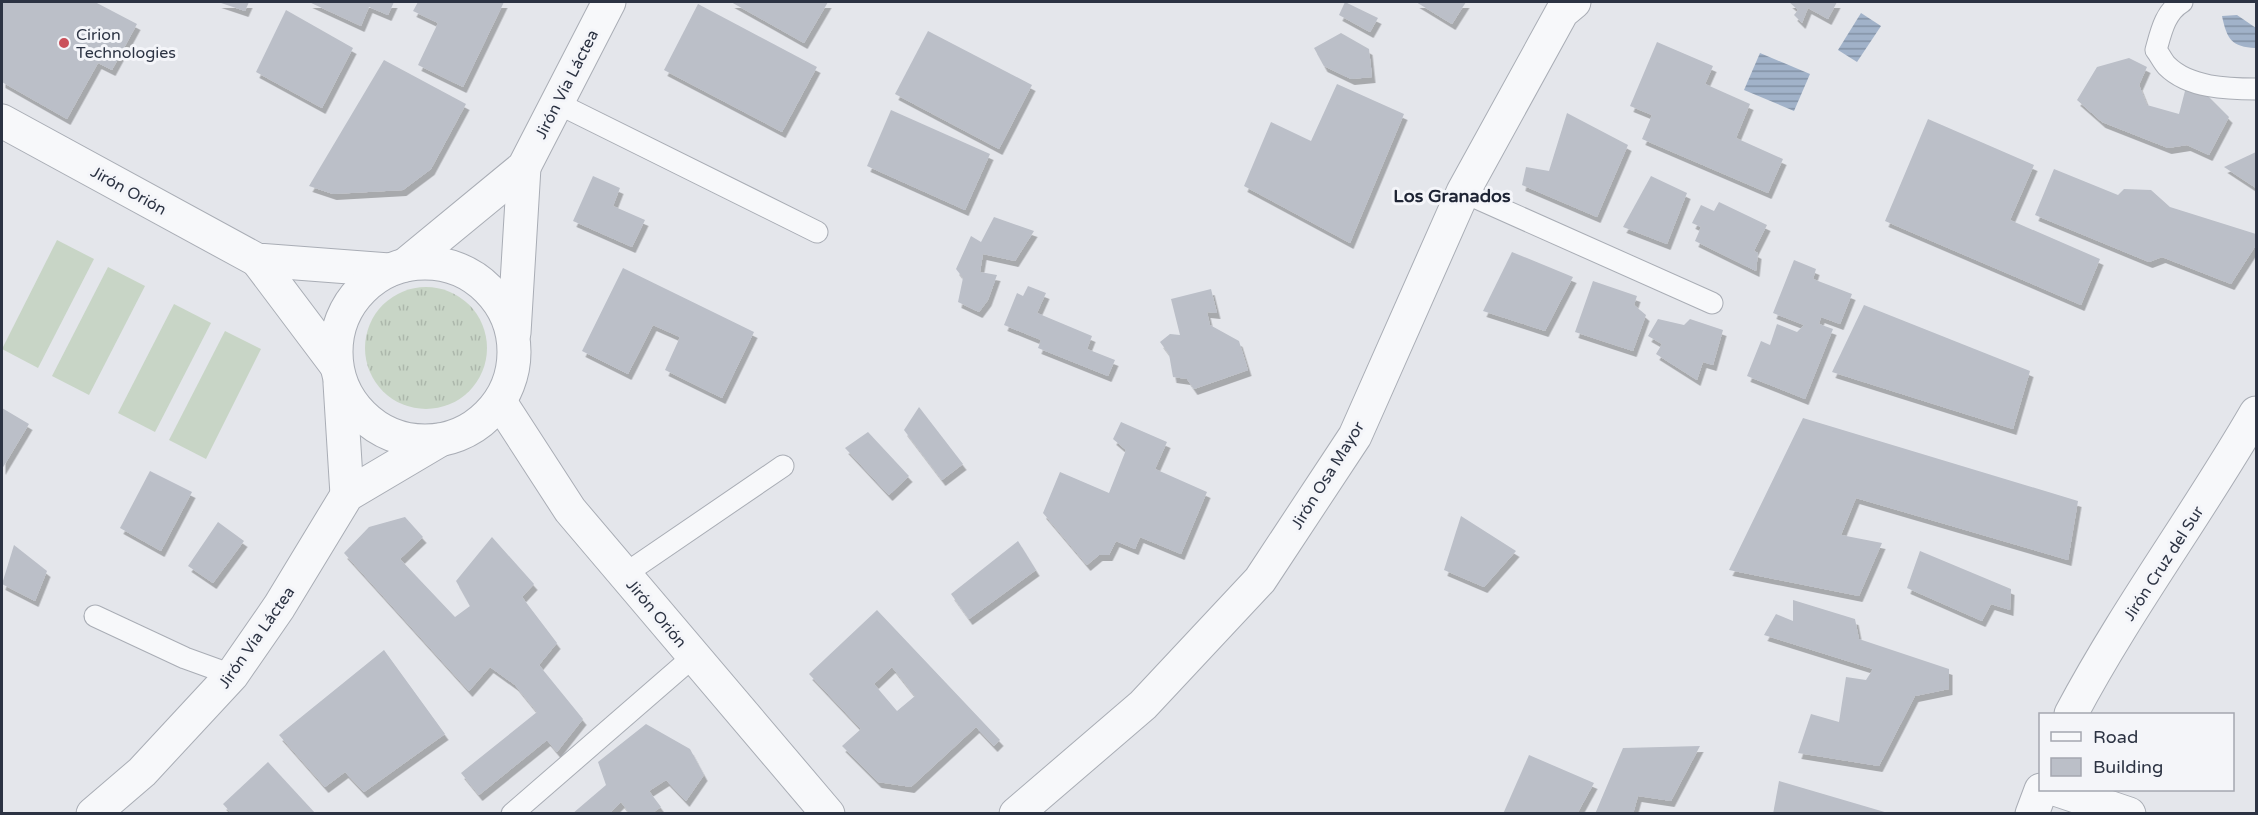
<svg xmlns="http://www.w3.org/2000/svg" width="2258" height="815" viewBox="0 0 2258 815" font-family="'Varela Round',sans-serif">
<style>
.grass{fill:url(#grass-tufts)}
.garden{fill:#c8d5c6}
.water{fill:url(#water-rules)}
.building{fill:#bbbfc8;fill-rule:evenodd;filter:url(#shadow)}
.lines{fill:none;stroke-linecap:round;stroke-linejoin:round}
.lane-casing{stroke:#a9adb5;stroke-width:23}
.street-casing{stroke:#a9adb5;stroke-width:35}
.lane{stroke:#f7f8fa;stroke-width:21}
.street{stroke:#f7f8fa;stroke-width:33}
.poi-dot{fill:#ca505a;stroke:#f4f5f9;stroke-width:2}
.labels{text-anchor:middle;stroke-width:6;stroke-linejoin:round;paint-order:stroke}
.poi-label{font-size:16px;fill:#2c3343;stroke:#f4f5f9;text-anchor:start}
.street-label{font-size:16px;fill:#2c3343;stroke:#f4f5f9}
.neighbourhood-label{font-size:18px;font-weight:bold;fill:#1e2434;stroke:#f4f5f9}
</style>
<defs>
<pattern id="grass-tufts" width="24" height="20" patternUnits="userSpaceOnUse" patternTransform="scale(1.5)"><rect width="24" height="20" fill="#c8d5c6"/><path d="M3 7l-1-3M5 7V3M7 7l1-3M15 17l-1-3M17 17v-4M19 17l1-3" fill="none" stroke="#acb7ab"/></pattern>
<pattern id="water-rules" width="6" height="5" patternUnits="userSpaceOnUse" patternTransform="scale(1.5)"><rect width="6" height="5" fill="#a1b2c9"/><path d="M0 2.5h6" fill="none" stroke="#8391a5"/></pattern>
<filter id="shadow"><feDropShadow dx="3.5" dy="6" stdDeviation="0" flood-color="#0004"/></filter>
</defs>
<rect width="100%" height="100%" fill="#e4e6eb"/>
<circle class="grass" cx="426" cy="348" r="61"/>
<g class="garden">
<polygon points="57,240 94,259 38,368 2,349"/>
<polygon points="108,267 145,286 89,395 52,376"/>
<polygon points="174,304 211,323 155,432 118,413"/>
<polygon points="225,331 261,349 206,459 169,440"/>
</g>
<g class="water">
<polygon points="1861,13 1881,26 1857,62 1838,50"/>
<path d="M2237,15L2256,28V48C2231,47 2227,39 2222,16Z"/>
<polygon points="1760,53 1810,74 1794,111 1744,90"/>
</g>
<g class="building">
<polygon points="2,2 95,2 137,24 112,70 98,63 67,119 2,82"/>
<polygon points="218,2 249,2 245,11"/>
<polygon points="309,2 394,2 388,15 369,7 361,26"/>
<polygon points="418,2 504,2 463,87 418,65 438,23 413,11"/>
<polygon points="731,2 828,2 804,43"/>
<polygon points="1345,2 1378,18 1370,32 1339,15"/>
<polygon points="1416,2 1466,2 1452,24"/>
<polygon points="1789,2 1837,2 1828,19 1808,8 1802,23 1794,15 1798,10"/>
<polygon points="698,4 817,67 782,132 664,70"/>
<polygon points="286,10 353,48 322,108 256,72"/>
<polygon points="928,31 1032,85 999,149 895,94"/>
<polygon points="1341,33 1369,49 1372,77 1351,79 1324,66 1314,48"/>
<polygon points="1657,42 1713,66 1705,84 1750,104 1736,138 1783,159 1768,193 1642,139 1652,115 1630,106"/>
<polygon points="2129,58 2147,67 2139,85 2147,105 2179,114 2185,91 2197,85 2229,117 2209,155 2187,145 2168,148 2102,122 2077,100 2097,67"/>
<polygon points="384,60 466,104 431,169 403,190 333,194 309,186"/>
<polygon points="1337,84 1404,114 1350,243 1244,186 1271,122 1311,141"/>
<polygon points="891,110 990,154 965,210 867,166"/>
<polygon points="1567,113 1628,145 1597,217 1522,185 1526,167 1549,171"/>
<polygon points="1928,119 2034,165 2010,220 2100,259 2081,305 1885,221"/>
<polygon points="2256,152 2256,188 2224,167"/>
<polygon points="2054,169 2118,195 2124,189 2151,190 2170,207 2256,234 2256,245 2231,284 2162,257 2149,262 2035,215"/>
<polygon points="593,176 620,188 613,206 645,220 632,247 573,221"/>
<polygon points="1651,176 1687,193 1667,244 1623,227"/>
<polygon points="1719,202 1767,225 1754,251 1758,253 1756,271 1695,241 1701,227 1692,223 1701,205 1714,211"/>
<polygon points="994,217 1034,231 1015,261 983,254 980,272 997,275 988,300 979,312 958,302 963,278 956,269 971,236 981,242"/>
<polygon points="1512,252 1573,277 1545,331 1483,311"/>
<polygon points="1794,260 1816,269 1813,279 1852,294 1840,324 1821,317 1819,324 1833,329 1805,399 1747,376 1761,341 1770,345 1777,324 1797,332 1804,325 1773,313"/>
<polygon points="623,268 754,332 722,398 665,370 680,337 653,325 628,374 582,351"/>
<polygon points="1593,281 1637,296 1634,305 1646,315 1633,351 1575,332"/>
<polygon points="1028,286 1046,293 1037,313 1092,336 1087,349 1115,360 1108,376 1038,348 1041,340 1004,325 1017,293 1023,296"/>
<polygon points="1211,289 1217,313 1207,312 1210,325 1239,341 1248,370 1194,389 1187,379 1173,377 1169,354 1160,342 1170,334 1180,335 1171,299"/>
<polygon points="1864,305 2030,371 2013,429 1832,372"/>
<polygon points="1658,319 1684,325 1690,319 1723,330 1713,365 1703,362 1697,380 1656,354 1662,344 1648,336"/>
<polygon points="919,407 963,464 942,480 904,430"/>
<polygon points="2,408 29,424 2,469"/>
<polygon points="1803,418 2078,501 2068,560 1856,498 1841,535 1882,543 1859,596 1729,570"/>
<polygon points="1121,422 1167,442 1155,469 1207,492 1181,554 1140,537 1135,549 1116,541 1109,555 1099,555 1087,565 1043,513 1060,472 1109,493 1126,450 1113,439"/>
<polygon points="868,432 909,476 889,495 845,448"/>
<polygon points="150,471 192,492 161,551 120,528"/>
<polygon points="1461,516 1516,551 1484,587 1444,570"/>
<polygon points="405,517 423,537 400,559 455,617 470,606 456,581 492,537 534,584 522,597 557,643 539,665 583,719 557,752 547,740 479,795 461,773 537,712 515,685 490,667 469,691 344,553 369,527"/>
<polygon points="218,522 244,541 213,583 188,566"/>
<polygon points="1018,541 1036,570 969,619 951,594"/>
<polygon points="14,545 47,571 35,601 2,584"/>
<polygon points="1920,551 2011,589 2010,610 1991,604 1982,621 1907,588"/>
<polygon points="1793,600 1855,619 1859,639 1949,669 1949,689 1915,696 1879,766 1798,753 1811,714 1839,722 1846,677 1866,680 1873,669 1764,635 1776,614 1793,621"/>
<path d="M877,610L1000,740L994,746L976,727L911,787L878,782L842,746L861,729L809,674ZM892,667L915,696L897,711L874,684Z"/>
<polygon points="384,650 445,734 364,792 345,772 325,787 279,735"/>
<polygon points="646,724 690,749 704,775 686,801 666,780 649,791 661,807 651,814 630,814 621,802 609,814 572,814 606,785 598,762"/>
<polygon points="1700,746 1671,801 1638,796 1633,814 1595,814 1623,748"/>
<polygon points="1529,755 1594,783 1577,814 1503,814"/>
<polygon points="268,762 316,814 232,814 223,804"/>
<polygon points="1779,781 1888,813 1887,814 1773,814"/>
</g>
<g class="lines">
<defs>
<g id="lane">
<path d="M2182,2C2165,12 2161,32 2156,50C2160,55 2163,62 2167,66C2189,88 2228,89 2256,89"/>
<polyline points="557,103 817,232"/>
<polyline points="1463,192 1712,303"/>
<polyline points="625,574 783,466"/>
<polyline points="95,616 185,658 232,675"/>
<polyline points="512,814 694,656"/>
</g>
<g id="street">
<polyline points="2,121 257,260 389,270"/>
<polyline points="257,260 336,365"/>
<circle cx="425" cy="352" r="89"/>
<polyline points="405,265 524,167 609,2"/>
<polyline points="514,333 524,167"/>
<polyline points="340,383 347,495"/>
<polyline points="500,402 570,510 828,814"/>
<path d="M2071,714C2126,610 2197,515 2256,413"/>
<polyline points="2058,790 2129,814"/>
<polyline points="93,814 142,772 232,675 279,607 347,495 440,440"/>
<polyline points="1016,814 1143,705 1260,580 1355,436 1463,192 1562,12 1574,2"/>
<polyline points="2032,814 2041,790"/>
</g>
</defs>
<use href="#lane" class="lane-casing"/>
<use href="#street" class="street-casing"/>
<use href="#lane" class="lane"/>
<use href="#street" class="street"/>
</g>
<circle class="poi-dot" cx="64" cy="43" r="6"/>
<g class="labels">
<g class="poi-label">
<text x="76" y="40">Cirion<tspan x="76" dy="18">Technologies</tspan></text>
</g>
<g class="street-label">
<text transform="translate(566 84) rotate(-63)" y="6">Jirón Vía Láctea</text>
<text transform="translate(129 190) rotate(29)" y="6">Jirón Orión</text>
<text transform="translate(1327 475) rotate(-58)" y="6">Jirón Osa Mayor</text>
<text transform="translate(2163 563) rotate(-57)" y="6">Jirón Cruz del Sur</text>
<text transform="translate(657 613) rotate(50)" y="6">Jirón Orión</text>
<text transform="translate(256 637) rotate(-55)" y="6">Jirón Vía Láctea</text>
</g>
<g class="neighbourhood-label">
<text x="1452" y="202">Los Granados</text>
</g>
</g>
<rect width="2258" height="815" fill="none" stroke="#2c3343" stroke-width="6"/>
<rect x="2039" y="713" width="195" height="78" fill="#f4f5f9" stroke="#a4a7b0" stroke-width="1.5"/>
<rect x="2051" y="732" width="30" height="9" fill="#f7f8fa" stroke="#a4a7b0" stroke-width="1.5"/>
<text x="2093" y="743" font-size="18" fill="#2c3343">Road</text>
<rect x="2051" y="758" width="30" height="18" fill="#bbbfc8" stroke="#a4a7b0" stroke-width="1.5"/>
<text x="2093" y="773" font-size="18" fill="#2c3343">Building</text>
</svg>
